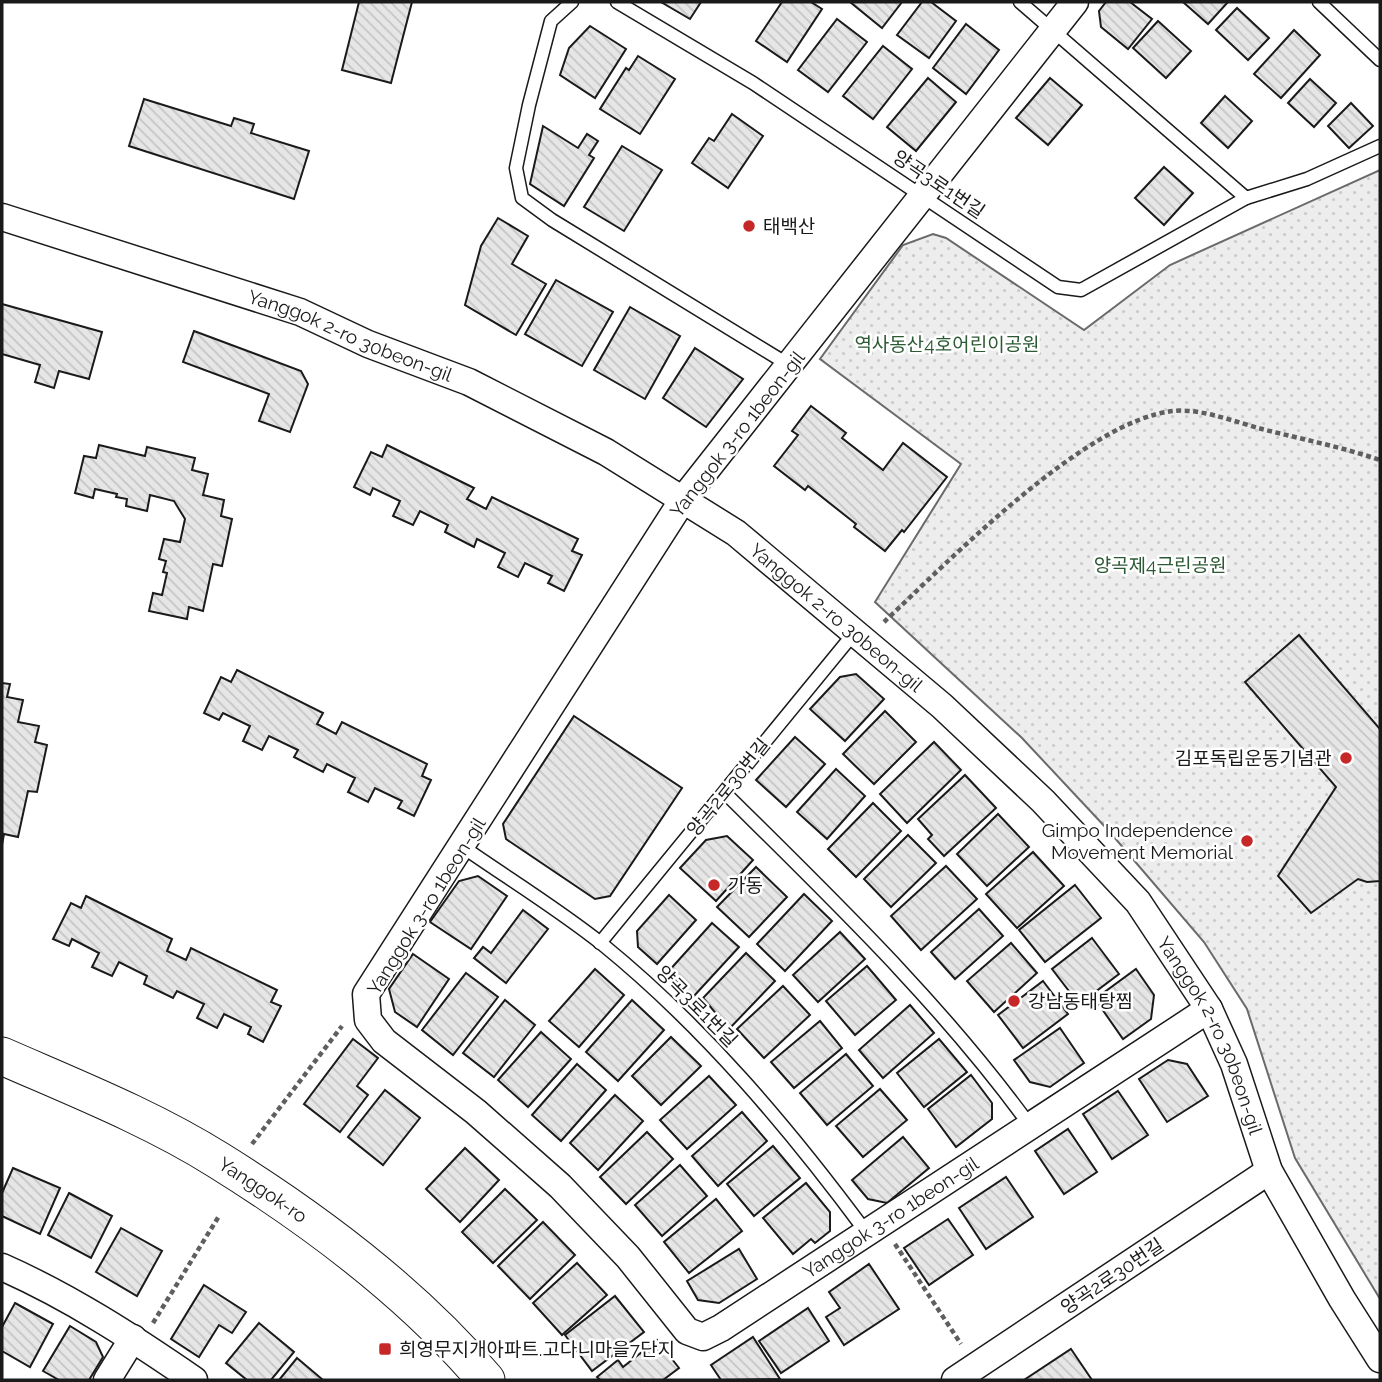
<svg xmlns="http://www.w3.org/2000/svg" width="1382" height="1382" viewBox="0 0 1382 1382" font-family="Raleway,'Noto Sans KR',sans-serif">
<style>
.park{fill:url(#park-dots);stroke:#6a6a6a;stroke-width:2}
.building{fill:url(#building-back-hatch);stroke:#1a1a1a;stroke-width:2}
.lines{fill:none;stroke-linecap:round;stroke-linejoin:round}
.lane-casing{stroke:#1a1a1a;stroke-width:15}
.street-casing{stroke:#1a1a1a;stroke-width:29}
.secondary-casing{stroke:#1a1a1a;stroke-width:39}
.path{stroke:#5f5f5f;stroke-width:4.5;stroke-dasharray:5 3.5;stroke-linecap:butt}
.lane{stroke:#fff;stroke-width:12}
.street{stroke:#fff;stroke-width:26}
.secondary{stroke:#fff;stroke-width:37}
.poi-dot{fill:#c62828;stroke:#fff;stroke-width:2.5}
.labels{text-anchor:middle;stroke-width:5;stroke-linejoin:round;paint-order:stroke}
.street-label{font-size:19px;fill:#1a1a1a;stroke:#fff}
.poi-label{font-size:19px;fill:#1a1a1a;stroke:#fff;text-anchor:start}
.park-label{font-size:19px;fill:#2b5a34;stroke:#fff}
</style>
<defs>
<pattern id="park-dots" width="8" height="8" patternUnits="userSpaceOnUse" patternTransform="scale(1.75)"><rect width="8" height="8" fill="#ededed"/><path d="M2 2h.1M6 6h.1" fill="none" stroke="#cbcbcb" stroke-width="1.8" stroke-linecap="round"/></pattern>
<pattern id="building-back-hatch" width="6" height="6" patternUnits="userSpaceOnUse" patternTransform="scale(1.75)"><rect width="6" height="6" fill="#e6e6e6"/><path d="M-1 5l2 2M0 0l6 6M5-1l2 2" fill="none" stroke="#c5c5c5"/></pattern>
</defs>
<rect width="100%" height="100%" fill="#fff"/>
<polygon class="park" points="1380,170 1380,1299 1295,1158 1247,1009 1204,942 1108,830 1022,738 875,602 961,464 820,359 903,245 933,234 946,238 1084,330 1170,265"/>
<g class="building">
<polygon points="359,2 412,2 391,83 342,70"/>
<polygon points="661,2 701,2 690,19"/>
<polygon points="782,2 811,2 822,9 787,62 756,41"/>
<polygon points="850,2 902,2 882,28"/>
<polygon points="922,2 931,2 956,21 929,58 897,35"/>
<polygon points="1106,2 1130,2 1152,19 1128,49 1101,27 1099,11"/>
<polygon points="1183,2 1228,2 1208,24"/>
<polygon points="1237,8 1269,38 1248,60 1216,30"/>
<polygon points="837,19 867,42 828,92 798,70"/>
<polygon points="1158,21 1191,51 1166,78 1133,48"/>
<polygon points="966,24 999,50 966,94 933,68"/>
<polygon points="590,26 626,49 595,98 560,75 569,48"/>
<polygon points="1294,30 1320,55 1281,98 1254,74"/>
<polygon points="883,46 912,69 873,119 843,96"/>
<polygon points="638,56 675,79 640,134 600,109 626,68 629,70"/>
<polygon points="928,78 956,102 916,151 887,127"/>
<polygon points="1050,78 1082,105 1048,145 1016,118"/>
<polygon points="1310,79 1336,103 1314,127 1288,103"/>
<polygon points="1225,96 1252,121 1228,148 1201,123"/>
<polygon points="144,99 231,126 234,118 254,124 251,133 309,151 294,199 129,146"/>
<polygon points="1351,103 1373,126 1349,148 1328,126"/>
<polygon points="732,114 763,136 728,188 692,163 709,138 714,141"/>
<polygon points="543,126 578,148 587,134 598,141 589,155 594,158 564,206 530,184"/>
<polygon points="622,146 662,170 624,231 584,207"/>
<polygon points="1164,167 1193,193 1164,225 1135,198"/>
<polygon points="498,218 528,236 512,264 546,284 516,335 465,305 481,246"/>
<polygon points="556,280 613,312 582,366 525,334"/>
<polygon points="2,304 102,332 89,379 59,371 54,388 35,382 40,365 2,354"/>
<polygon points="630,307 680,336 645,399 594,370"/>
<polygon points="194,331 301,371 308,384 290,432 259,421 269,394 183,362"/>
<polygon points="695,348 743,379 706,427 663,398"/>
<polygon points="811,406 846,433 842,438 883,470 903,443 947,477 904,532 902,530 885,551 854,527 856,524 808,486 805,490 774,466 798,435 792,431"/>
<polygon points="99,445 145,456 147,447 195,458 192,470 208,474 203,495 224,500 221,516 232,519 222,566 213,564 203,611 189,607 187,619 149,611 153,593 162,595 167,573 163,572 166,561 159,559 164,539 180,542 185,519 174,501 150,495 147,511 126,506 127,499 116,497 117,494 95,489 93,498 75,493 84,456 96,458"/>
<polygon points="387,445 474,488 467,499 486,509 492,497 578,539 572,551 582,555 564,591 548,583 552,576 525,563 518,577 498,567 505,553 477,539 474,547 445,532 448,525 420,511 413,525 393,516 400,501 373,488 370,495 354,487 371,452 382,457"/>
<polygon points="1299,635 1380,729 1380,881 1367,882 1358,879 1311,913 1278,876 1336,787 1245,682"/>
<polygon points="237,670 323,713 317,724 336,734 342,722 427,764 422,776 431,780 414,816 398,808 402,801 375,788 368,802 348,792 355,778 327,764 323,772 294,757 298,750 269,736 262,750 243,741 250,726 223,713 219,720 204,713 221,677 231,682"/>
<polygon points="856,674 884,699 845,741 810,709 840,677"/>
<polygon points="2,683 10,684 7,697 23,700 18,722 39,726 35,742 47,745 37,792 28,791 18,837 4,834 2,845"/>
<polygon points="885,711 916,742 874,784 843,754"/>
<polygon points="574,716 682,788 610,896 595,899 506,839 503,824"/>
<polygon points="795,737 825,764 786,807 756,780"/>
<polygon points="934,742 961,770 907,823 880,794"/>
<polygon points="836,769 865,796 827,839 797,812"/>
<polygon points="965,775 996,808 944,856 928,839 932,835 918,819"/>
<polygon points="873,803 901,831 856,877 828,849"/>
<polygon points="998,814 1029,847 987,886 957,854"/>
<polygon points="908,835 936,863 891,907 864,879"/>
<polygon points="727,836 753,860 716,901 680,868 706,840"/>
<polygon points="1033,852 1064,886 1017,928 986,894"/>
<polygon points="946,866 977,899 921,950 891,916"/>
<polygon points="756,867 787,897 749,937 717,907"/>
<polygon points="478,876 507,896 471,949 430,922 459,881"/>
<polygon points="1075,885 1101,918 1045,962 1019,930"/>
<polygon points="804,894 832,921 785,971 757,944"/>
<polygon points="669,895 696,920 657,964 638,947 637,931"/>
<polygon points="86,896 172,939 167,951 186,960 191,948 277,990 271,1002 281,1006 263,1042 248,1034 251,1027 224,1014 217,1028 197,1018 204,1004 177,991 173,998 144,984 147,976 119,962 112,976 92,967 99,953 72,939 69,946 53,939 71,903 81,908"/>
<polygon points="979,909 1003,936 955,979 931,952"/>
<polygon points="523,910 548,929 506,983 474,958 483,947 491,953"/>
<polygon points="712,923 739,947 693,997 667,973"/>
<polygon points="840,932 865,959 818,1002 793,975"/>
<polygon points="1092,938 1119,974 1079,1004 1052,969"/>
<polygon points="1011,943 1037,973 994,1012 967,981"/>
<polygon points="746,953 775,981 729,1029 703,998"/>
<polygon points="413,954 449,979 417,1027 395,1012 389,989"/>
<polygon points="867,966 896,1000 855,1035 826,1001"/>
<polygon points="595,969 624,995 579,1047 549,1021"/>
<polygon points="1136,969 1154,995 1151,1019 1123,1039 1095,999"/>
<polygon points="466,973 498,997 453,1055 422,1030"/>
<polygon points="1043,981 1068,1014 1023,1048 998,1015"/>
<polygon points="783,986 810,1015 764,1058 737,1029"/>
<polygon points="505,1000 535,1025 494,1077 463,1053"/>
<polygon points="632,1000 664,1030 618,1081 586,1052"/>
<polygon points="910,1005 934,1033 883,1078 859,1050"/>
<polygon points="820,1021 842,1048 794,1088 771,1062"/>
<polygon points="1060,1028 1084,1063 1050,1087 1030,1082 1014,1060"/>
<polygon points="541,1032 571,1059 528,1107 498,1080"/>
<polygon points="671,1037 701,1066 661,1105 632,1076"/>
<polygon points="353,1039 378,1058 357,1086 368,1095 340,1132 304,1104"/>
<polygon points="939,1039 967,1072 924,1107 897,1073"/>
<polygon points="846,1054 873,1086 827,1125 800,1093"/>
<polygon points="1168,1060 1187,1064 1208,1096 1167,1122 1139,1079"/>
<polygon points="577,1064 606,1090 561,1141 532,1115"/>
<polygon points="971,1075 992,1103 992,1119 956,1147 928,1109"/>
<polygon points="709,1076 736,1105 687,1149 660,1120"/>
<polygon points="880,1089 907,1120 863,1157 836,1126"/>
<polygon points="385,1090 420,1118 383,1165 348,1137"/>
<polygon points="1118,1091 1148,1135 1112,1159 1083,1114"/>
<polygon points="615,1095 643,1121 598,1170 570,1143"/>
<polygon points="742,1112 767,1141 718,1186 692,1156"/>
<polygon points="1068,1129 1097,1172 1064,1194 1035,1151"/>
<polygon points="647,1132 673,1159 626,1204 600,1177"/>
<polygon points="903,1137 929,1168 887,1203 868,1199 852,1180"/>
<polygon points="773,1146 800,1178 754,1216 727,1184"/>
<polygon points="465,1148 499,1180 460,1222 426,1189"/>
<polygon points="680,1165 707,1196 662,1236 635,1205"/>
<polygon points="13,1168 60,1188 40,1234 2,1216 2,1193"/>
<polygon points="1006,1177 1033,1217 986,1249 959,1208"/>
<polygon points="806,1183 830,1212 830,1231 815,1243 811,1239 793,1254 763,1218"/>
<polygon points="505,1189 537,1220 493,1263 462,1232"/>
<polygon points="69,1193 112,1216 91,1258 48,1235"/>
<polygon points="716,1199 742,1231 689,1273 664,1242"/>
<polygon points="948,1219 973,1255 929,1285 904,1248"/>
<polygon points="543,1222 575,1255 530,1299 498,1266"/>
<polygon points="121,1228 162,1251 137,1296 96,1272"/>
<polygon points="739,1249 757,1279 719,1303 698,1300 687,1281"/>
<polygon points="577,1263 607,1295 562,1335 533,1303"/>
<polygon points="869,1264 899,1309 844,1345 826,1317 840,1308 829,1292"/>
<polygon points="204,1285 246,1312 232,1333 219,1325 199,1357 171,1339"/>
<polygon points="615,1296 644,1332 592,1371 565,1335"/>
<polygon points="15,1303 53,1324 30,1367 2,1351 2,1327"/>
<polygon points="808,1308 829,1341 781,1373 759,1341"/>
<polygon points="259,1323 294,1352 271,1380 247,1380 226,1363"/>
<polygon points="70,1326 96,1342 103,1357 89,1380 59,1380 43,1371"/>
<polygon points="753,1337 780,1379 721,1380 711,1365"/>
<polygon points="657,1340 679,1368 663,1380 600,1380 597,1377 618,1360 623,1367"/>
<polygon points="1071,1349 1092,1380 1024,1380"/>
<polygon points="297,1358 323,1380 279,1380"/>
</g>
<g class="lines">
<defs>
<g id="lane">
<polyline points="572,2 551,21 529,105 516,168 522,198 552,220 789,365"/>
<polyline points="617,2 753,83 1058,287 1081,290 1246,198"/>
<polyline points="1020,2 1246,198 1307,179 1380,146"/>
<polyline points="1319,2 1380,60"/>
<path d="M724,792C832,899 941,1003 1031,1127"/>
<path d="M463,847C509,879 558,909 602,944C703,1026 789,1128 866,1232"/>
<polyline points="600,943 855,632"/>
</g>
<g id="street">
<path id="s1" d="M1075,2L684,498L366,994L368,1020L384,1041L476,1112L560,1186L628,1257L687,1331L703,1337L721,1328L1209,1009"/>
<path id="s2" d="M2,217L300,312L368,344L469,382L606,452L736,533L942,706L1043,801L1138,902L1209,1009L1234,1064L1269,1171L1342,1299L1380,1359"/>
<path d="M2,1267C70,1297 133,1338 194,1380"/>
<polyline points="107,1380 133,1338"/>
<polyline points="955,1380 1269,1171"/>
</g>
<g id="secondary">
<path id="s3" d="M2,1056C75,1088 151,1118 218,1160C313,1219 414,1295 486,1380"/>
</g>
</defs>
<use href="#lane" class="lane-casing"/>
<use href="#street" class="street-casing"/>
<use href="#secondary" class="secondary-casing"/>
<g class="path">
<path d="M884,622C949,561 1086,420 1173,411C1201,408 1235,422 1262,429C1301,439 1342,447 1380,460"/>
<polyline points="252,1144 342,1026"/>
<polyline points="895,1244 961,1344"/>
<polyline points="153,1323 219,1216"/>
</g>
<use href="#lane" class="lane"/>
<use href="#street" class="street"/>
<use href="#secondary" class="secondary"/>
</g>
<g class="poi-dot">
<circle cx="749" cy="226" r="7"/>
<circle cx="1346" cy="758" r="7"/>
<circle cx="1247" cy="841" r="7"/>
<circle cx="714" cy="885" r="7"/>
<circle cx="1014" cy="1001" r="7"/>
<rect x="378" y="1342" width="14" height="14" rx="3.5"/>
</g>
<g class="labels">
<g class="street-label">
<text transform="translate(939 184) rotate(34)" y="7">양곡3로1번길</text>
<text dy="7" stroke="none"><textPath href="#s2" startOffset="368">Yanggok 2-ro 30beon-gil</textPath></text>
<text transform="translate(737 434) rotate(-52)" y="7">Yanggok 3-ro 1beon-gil</text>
<text dy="7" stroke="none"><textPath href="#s2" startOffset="934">Yanggok 2-ro 30beon-gil</textPath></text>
<text transform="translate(728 787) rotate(-51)" y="7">양곡2로30번길</text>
<text transform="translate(426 906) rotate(-58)" y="7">Yanggok 3-ro 1beon-gil</text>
<text transform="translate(697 1006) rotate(45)" y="7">양곡3로1번길</text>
<text dy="7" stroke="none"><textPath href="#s2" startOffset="1502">Yanggok 2-ro 30beon-gil</textPath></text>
<text dy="7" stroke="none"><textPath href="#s3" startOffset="294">Yanggok-ro</textPath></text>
<text dy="7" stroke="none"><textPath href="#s1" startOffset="1934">Yanggok 3-ro 1beon-gil</textPath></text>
<text transform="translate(1112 1276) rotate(-34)" y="7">양곡2로30번길</text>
</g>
<g class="poi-label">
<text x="763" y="233">태백산</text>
<text x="1332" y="765" text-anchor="end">김포독립운동기념관</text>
<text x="1233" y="837" text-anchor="end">Gimpo Independence<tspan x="1233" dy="22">Movement Memorial</tspan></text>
<text x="728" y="892">가동</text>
<text x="1028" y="1008">강남동태탕찜</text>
<text x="399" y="1356">희영무지개아파트.고다니마을7단지</text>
</g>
<g class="park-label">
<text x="947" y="351">역사동산4호어린이공원</text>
<text x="1160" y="572">양곡제4근린공원</text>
</g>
</g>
<rect width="1382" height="1382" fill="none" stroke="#1a1a1a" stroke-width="7"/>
</svg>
